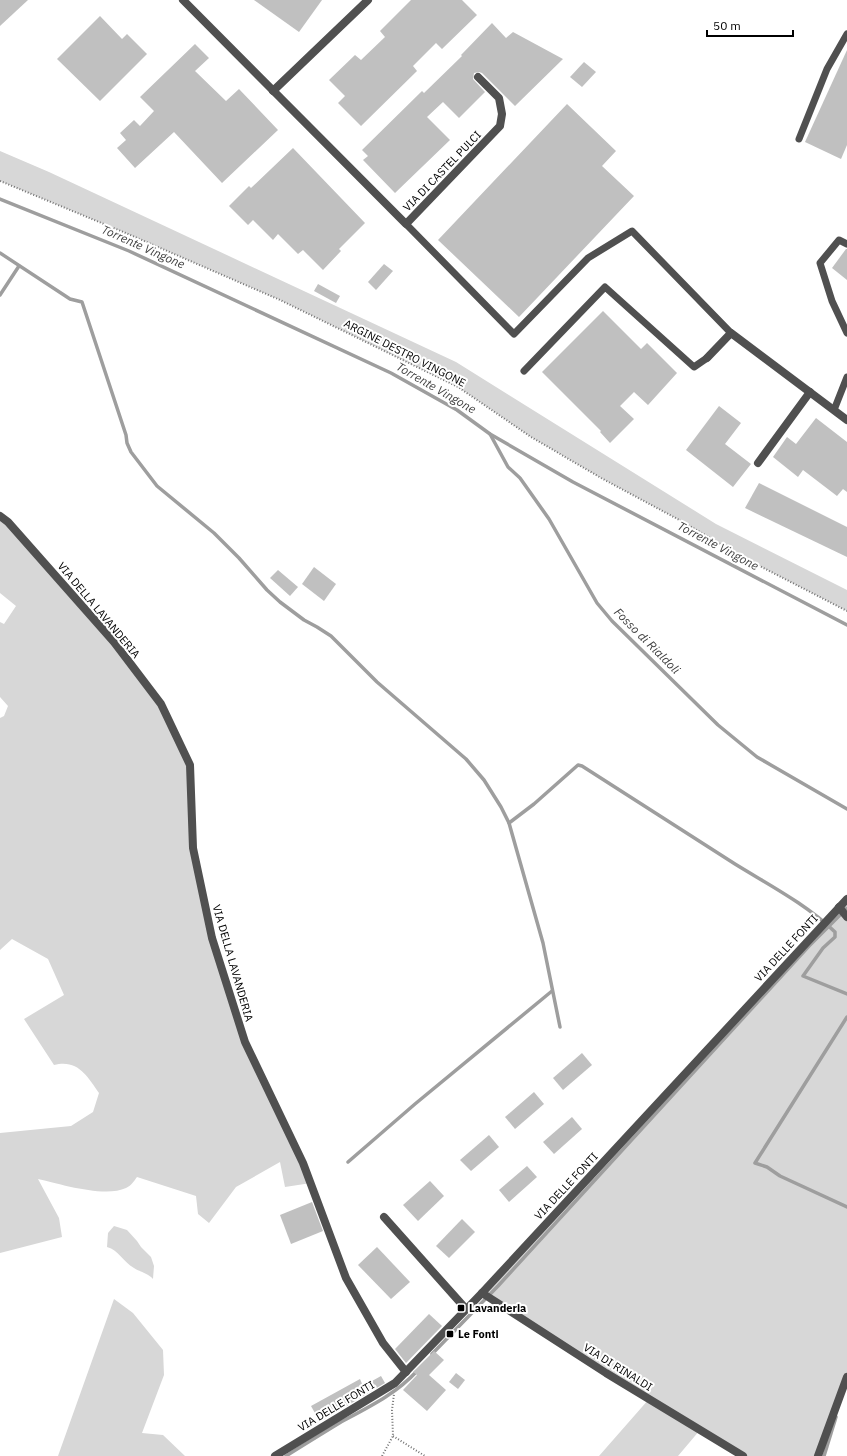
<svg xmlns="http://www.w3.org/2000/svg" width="847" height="1456" viewBox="0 0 847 1456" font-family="'IBM Plex Sans',sans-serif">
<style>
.green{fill:#d7d7d7}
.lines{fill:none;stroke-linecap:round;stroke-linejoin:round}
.stream{stroke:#9e9e9e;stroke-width:3.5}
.building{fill:#c0c0c0}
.path{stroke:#727272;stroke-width:2;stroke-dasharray:1 2;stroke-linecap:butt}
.service{stroke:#505050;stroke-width:7}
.minor{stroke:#505050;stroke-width:8}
.tertiary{stroke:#505050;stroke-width:8}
.poi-dot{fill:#000;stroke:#fff;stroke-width:1.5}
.labels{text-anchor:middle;stroke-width:4;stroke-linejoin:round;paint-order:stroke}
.street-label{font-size:11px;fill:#000;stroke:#fff}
.poi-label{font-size:11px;font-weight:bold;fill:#000;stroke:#fff;text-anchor:start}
.water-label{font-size:12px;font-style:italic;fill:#3f3f3f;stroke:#fff}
</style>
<rect width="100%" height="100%" fill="#fff"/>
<g class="green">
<polygon points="0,151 49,172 456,362 716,524 847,590 847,611 744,558 683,522 601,478 531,437 458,387 280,300 128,234 0,181"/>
<path d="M0,516L114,642L161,704L190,765L193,848L212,938L245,1042L311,1183L285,1187L280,1162L236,1187L209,1223L198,1214L196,1196L137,1177C134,1181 131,1186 126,1188C105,1198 60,1184 38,1179L59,1218L62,1237L0,1253V1133L71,1126L93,1112L99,1093C87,1076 78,1059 54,1065L24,1019L64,995L48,959L12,939L0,950V718L4,716L8,706L0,697V622L4,624L16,606L0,593Z"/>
<polygon points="839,907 847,917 847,1378 818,1456 743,1456 700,1430 678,1456 599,1456 649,1399 482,1293"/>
<path d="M114,1226L127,1230L137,1241L141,1247L151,1257L154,1266L153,1279C148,1273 140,1272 134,1268C123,1262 119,1250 107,1247L108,1233Z"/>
<polygon points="114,1299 133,1313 163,1350 164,1375 142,1433 163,1435 185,1456 58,1456"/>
</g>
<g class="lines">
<g class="stream">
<polyline points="0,199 129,251 391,373 457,410 490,434 573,482 847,625"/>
<polyline points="0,253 70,299 82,302 126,435 127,443 131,452 157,486 214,533 239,558 267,590 280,602 304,620 317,627 331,636 377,682 466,759 484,780 501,807 509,823 543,943 560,1027"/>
<polyline points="0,295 19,266"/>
<polyline points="490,434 508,467 520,478 549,519 597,603 612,621 718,725 757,757 847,809"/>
<path d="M509,823L534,804L578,765L582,766C633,799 684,831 735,864C769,885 806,904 835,932V937L823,948L803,976L847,994"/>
<polyline points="847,1017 755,1163 767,1167 780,1176 847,1207"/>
<polyline points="348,1162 415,1104 552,991"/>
<polyline points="432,1354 498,1286 809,946 847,908"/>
<path d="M286,1456C305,1444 323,1433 341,1422C369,1407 396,1394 417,1371"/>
<polyline points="824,1456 836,1417"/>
</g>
</g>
<g class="building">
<polygon points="0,0 28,0 0,26"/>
<polygon points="254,0 322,0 299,32"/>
<polygon points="411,0 462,0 477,15 442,49 436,43 413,66 417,71 361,126 338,103 345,96 329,80 355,55 361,60 385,37 380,31"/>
<polygon points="100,16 122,39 127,34 147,54 100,101 57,59"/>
<polygon points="492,23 506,38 513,32 563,59 515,106 482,73 479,72 474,73 473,79 485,92 459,118 443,102 427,117 450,140 395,193 363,160 368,156 362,150 422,91 424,93 462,56 461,55"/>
<polygon points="195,44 209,58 195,71 226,101 239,89 278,130 222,183 174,132 135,168 117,148 126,140 120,133 134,120 140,126 154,111 140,97"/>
<polygon points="847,50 847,145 841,159 805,142"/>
<polygon points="584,62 596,72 582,87 570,77"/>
<polygon points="567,104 616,151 602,166 634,196 519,317 438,240"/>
<polygon points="293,148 365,223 339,249 341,251 323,270 303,250 298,254 278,234 273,240 253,220 248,225 229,206 249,186 251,188"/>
<polygon points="846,249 847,249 847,280 832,268"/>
<polygon points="384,264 393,271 376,290 368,282"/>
<polygon points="318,284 340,296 336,303 314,291"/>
<polygon points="603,311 641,349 647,343 677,373 648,405 634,392 620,406 634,419 610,443 600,432 601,431 542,372"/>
<polygon points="719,406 741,423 725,444 751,464 733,487 686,450"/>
<polygon points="816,418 847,442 847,492 843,489 837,496 803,470 798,477 773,457 787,437 796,444"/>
<polygon points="759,483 847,527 847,557 745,508"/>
<polygon points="314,567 336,584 324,601 302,584"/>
<polygon points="278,570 298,587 290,596 270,578"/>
<polygon points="582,1053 592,1065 563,1090 553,1078"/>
<polygon points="534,1092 544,1104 515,1129 505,1117"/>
<polygon points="572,1117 582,1129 554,1154 543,1142"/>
<polygon points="489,1135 499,1147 471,1171 460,1160"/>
<polygon points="527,1166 537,1177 509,1202 499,1190"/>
<polygon points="430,1181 444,1196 418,1221 403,1205"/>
<polygon points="312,1202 323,1231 291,1244 280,1215"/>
<polygon points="462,1219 475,1232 449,1258 436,1246"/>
<polygon points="377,1247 410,1282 391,1299 358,1265"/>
<polygon points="429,1314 442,1326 406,1363 395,1349"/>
<polygon points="434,1351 444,1360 429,1375 446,1390 427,1411 403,1390 417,1375 413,1372"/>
<polygon points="456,1373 465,1380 458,1389 449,1382"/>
<polygon points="381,1376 385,1383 320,1422 311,1406 360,1379 363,1386"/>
</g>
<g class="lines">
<g class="path">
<polyline points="0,181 128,234 280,300 458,387 531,437 601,478 683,522 744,558 847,611"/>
<polyline points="393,1436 425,1456"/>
<polyline points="382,1456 393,1436 392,1410 394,1394"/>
</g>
<g class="service">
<polyline points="799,139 827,69 847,34"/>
<polyline points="406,224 514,334 588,258 632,231 732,334"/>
<polyline points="847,244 839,240 820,263 832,301 847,333"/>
<polyline points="524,371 605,287 694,367 707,358"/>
<polyline points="834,410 847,377"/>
</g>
<g class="minor">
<polyline points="183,0 406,224 500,126 502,114 499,98 478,77"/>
<polyline points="273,91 368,0"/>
<polyline points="707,358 731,333 847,420"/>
<polyline points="758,463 810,392"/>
<polyline points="0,516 8,522 114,642 161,704 190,765 193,848 212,938 245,1042 303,1163 346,1278 383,1343 406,1372"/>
<polyline points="839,907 847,917"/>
<polyline points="384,1217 466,1309"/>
<polyline points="482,1293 606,1373 743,1456"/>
<polyline points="818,1456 847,1377"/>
</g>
<polyline class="tertiary" points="275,1456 395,1383 482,1293 847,899"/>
</g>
<g class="poi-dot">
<rect x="457" y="1304" width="8" height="8" rx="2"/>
<rect x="446" y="1330" width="8" height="8" rx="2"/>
</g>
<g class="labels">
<g class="street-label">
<text transform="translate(442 171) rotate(-46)" y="4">VIA DI CASTEL PULCI</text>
<text transform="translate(405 353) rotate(27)" y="4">ARGINE DESTRO VINGONE</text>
<text transform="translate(99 610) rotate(50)" y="4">VIA DELLA LAVANDERIA</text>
<text transform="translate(786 948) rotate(-47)" y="4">VIA DELLE FONTI</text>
<text transform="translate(233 963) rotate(74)" y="4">VIA DELLA LAVANDERIA</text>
<text transform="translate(566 1186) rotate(-47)" y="4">VIA DELLE FONTI</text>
<text transform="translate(618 1367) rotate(32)" y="4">VIA DI RINALDI</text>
<text transform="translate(336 1406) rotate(-31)" y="4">VIA DELLE FONTI</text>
</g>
<g class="poi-label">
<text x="469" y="1312">Lavanderia</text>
<text x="458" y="1338">Le Fonti</text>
</g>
<g class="water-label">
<text transform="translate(143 247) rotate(24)" y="4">Torrente Vingone</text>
<text transform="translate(436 388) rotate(30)" y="4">Torrente Vingone</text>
<text transform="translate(718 546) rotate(28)" y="4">Torrente Vingone</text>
<text transform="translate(647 641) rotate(45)" y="4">Fosso di Rialdoli</text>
</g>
</g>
<path d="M707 30v6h86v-6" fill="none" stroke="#000000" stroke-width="2"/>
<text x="713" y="30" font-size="12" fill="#000000" stroke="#ffffff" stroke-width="3" paint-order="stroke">50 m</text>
</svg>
